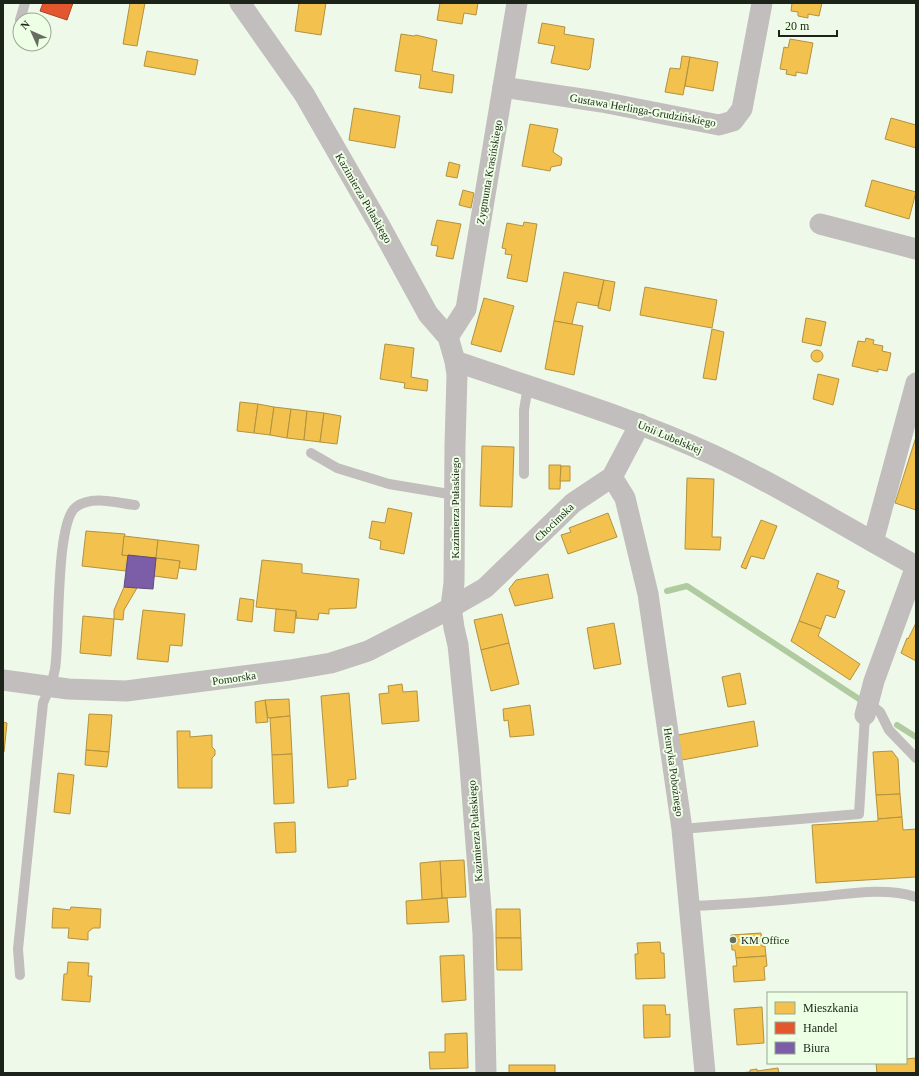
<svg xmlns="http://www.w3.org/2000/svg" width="919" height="1076" viewBox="0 0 919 1076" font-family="Georgia,serif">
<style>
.homes{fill:#f2c14e;stroke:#b2923e}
.shops{fill:#e4572e;stroke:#a84728}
.offices{fill:#7b5ea7;stroke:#5e4c7c}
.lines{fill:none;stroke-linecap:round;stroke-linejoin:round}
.stream{stroke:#afcb9f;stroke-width:6}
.service{stroke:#c1bebd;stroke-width:10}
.minor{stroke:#c1bebd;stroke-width:21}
.poi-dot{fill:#666e62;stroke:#edffe4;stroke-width:1.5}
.labels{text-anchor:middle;stroke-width:4;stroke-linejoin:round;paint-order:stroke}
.street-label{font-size:11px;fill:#1c2319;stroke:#edffe4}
.poi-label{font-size:11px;fill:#1c2319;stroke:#edffe4;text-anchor:start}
</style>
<rect width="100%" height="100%" fill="#eff9ea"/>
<g class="homes">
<polygon points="130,3 145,3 137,46 123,44"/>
<polygon points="299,3 326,3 321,35 295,31"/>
<polygon points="440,3 478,3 476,15 464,13 462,24 437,20"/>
<polygon points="792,3 822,3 819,16 808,14 808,18 798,16 798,12 791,11"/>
<polygon points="542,23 565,27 564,34 594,39 590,68 588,70 551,63 555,46 538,43"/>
<polygon points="401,34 414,36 416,35 437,40 432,71 454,75 452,93 419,88 421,75 395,71"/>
<polygon points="790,39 813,43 807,74 796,72 796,76 786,74 787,70 780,69 784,47 788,48"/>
<polygon points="147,51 198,60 195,75 144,66"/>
<polygon points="682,56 690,57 683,95 665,92 670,68 680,69"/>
<polygon points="690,57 718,62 713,91 685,86"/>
<polygon points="354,108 400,116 395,148 349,140"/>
<polygon points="891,118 916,125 916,148 885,139"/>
<polygon points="530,124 558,129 553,152 562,158 561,165 551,167 550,171 522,166"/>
<polygon points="449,162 460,165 457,178 446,176"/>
<polygon points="872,180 916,192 909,219 865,206"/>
<polygon points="463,190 474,193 471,208 459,205"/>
<polygon points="437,220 461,224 453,259 436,256 438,246 431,245"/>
<polygon points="524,222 537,224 527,282 507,278 512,255 505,254 506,249 502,248 507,223 523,226"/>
<polygon points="564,272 604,280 598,306 577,302 572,324 554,321"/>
<polygon points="604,280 615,282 610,311 598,308"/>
<polygon points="645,287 717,300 712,328 640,315"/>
<polygon points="484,298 514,306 501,352 471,344"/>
<polygon points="806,318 826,322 821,346 802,342"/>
<polygon points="554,321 583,326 574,375 545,369"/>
<polygon points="712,329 724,332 716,380 703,378"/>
<polygon points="866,338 874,340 873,344 883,346 882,351 891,353 887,371 878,369 878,372 852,366 858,341 865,342"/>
<polygon points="385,344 414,348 411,377 428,380 427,391 404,388 405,383 380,379"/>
<circle cx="817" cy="356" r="6"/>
<polygon points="818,374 839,379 833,405 813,399"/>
<polygon points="240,402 258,404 254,433 237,431"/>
<polygon points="258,404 274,407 270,435 254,433"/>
<polygon points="274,407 291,409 287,438 270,435"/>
<polygon points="291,409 307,411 304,440 287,438"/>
<polygon points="307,411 324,413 320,442 304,440"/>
<polygon points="324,413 341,416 337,444 320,442"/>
<polygon points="916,437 916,510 895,503"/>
<polygon points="482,446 514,447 512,507 480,506"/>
<polygon points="549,465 561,465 560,489 549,489"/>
<polygon points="561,466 570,466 570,481 560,481"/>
<polygon points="687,478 714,479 712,537 721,537 720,550 685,549"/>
<polygon points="388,508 412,513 404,554 380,549 381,541 369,538 372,521 385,523"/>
<polygon points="608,513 617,537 568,554 561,535 571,532 569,528"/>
<polygon points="761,520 777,526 764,559 751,556 746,569 741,567"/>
<polygon points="86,531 125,534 122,555 128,555 126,571 82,566"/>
<polygon points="124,536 158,540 156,558 122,555"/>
<polygon points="158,540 199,545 196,570 179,568 180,561 156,558"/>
<polygon points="156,558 180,561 177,579 154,576"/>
<polygon points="262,560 302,564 302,573 359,579 356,608 329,609 329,614 319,613 318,620 297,618 297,619 296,611 256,607"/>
<polygon points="817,573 839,581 837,588 845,591 835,618 826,615 821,629 799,621"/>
<polygon points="548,574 553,598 515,606 509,589 516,580"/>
<polygon points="124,587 137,588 124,610 123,620 114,619 114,610"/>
<polygon points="240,598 254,600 252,622 237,620"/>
<polygon points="276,609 296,611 294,633 274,631"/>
<polygon points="143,610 185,614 182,646 170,645 168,662 137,659"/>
<polygon points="502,614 509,643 481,650 474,620"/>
<polygon points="83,616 114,619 111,656 80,653"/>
<polygon points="799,621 821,629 818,636 860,664 850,680 791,641"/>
<polygon points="614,623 621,664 594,669 587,628"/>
<polygon points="916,623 916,661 901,653 907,638 908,639"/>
<polygon points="509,643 519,684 491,691 481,650"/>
<polygon points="740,673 746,704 728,707 722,677"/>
<polygon points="402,684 403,692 417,691 419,721 382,724 379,694 389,693 388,686"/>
<polygon points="349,693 356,779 348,780 348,786 328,788 321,696"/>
<polygon points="289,699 290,716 268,718 265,700"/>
<polygon points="265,700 268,722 256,723 255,702"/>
<polygon points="530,705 534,735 510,737 508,720 504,721 503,709"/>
<polygon points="89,714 112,715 109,752 86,750"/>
<polygon points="290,716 292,754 272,755 270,718"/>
<polygon points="754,721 758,746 682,760 678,735"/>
<polygon points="3,722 7,723 4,752 3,752"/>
<polygon points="177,731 190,731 190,737 212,735 212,747 215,750 215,755 212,758 212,788 178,788"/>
<polygon points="86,750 109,752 107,767 85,765"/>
<polygon points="892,751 898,759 900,794 876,795 873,752"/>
<polygon points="292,754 294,803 274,804 272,755"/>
<polygon points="58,773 74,775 70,814 54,812"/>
<polygon points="900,794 902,817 878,819 876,795"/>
<polygon points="902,817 903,830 916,829 916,877 816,883 812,825 878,821 878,819"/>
<polygon points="295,822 296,852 276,853 274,823"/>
<polygon points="464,860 466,897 442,898 440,861"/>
<polygon points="440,861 442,898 422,900 420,863"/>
<polygon points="447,898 449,922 407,924 406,901"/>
<polygon points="71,907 101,909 100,928 93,928 88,932 88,940 68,938 69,928 52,928 53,908 70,910"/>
<polygon points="496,909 520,909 521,938 496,938"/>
<polygon points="761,933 762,946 765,946 766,956 736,958 735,950 732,950 731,935"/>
<polygon points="496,938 521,938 522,970 497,970"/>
<polygon points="660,942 661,953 664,953 665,978 636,979 635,954 638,954 637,943"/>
<polygon points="464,955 466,1000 442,1002 440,956"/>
<polygon points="766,956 767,966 764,967 765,980 734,982 733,966 737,966 736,958"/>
<polygon points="68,962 89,963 88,976 92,976 90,1002 62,1000 64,974 67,974"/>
<polygon points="643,1005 665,1005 666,1015 670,1014 670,1037 644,1038"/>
<polygon points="762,1007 764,1043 737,1045 734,1009"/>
<polygon points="467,1033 468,1068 430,1069 429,1052 445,1052 445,1034"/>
<polygon points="915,1058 916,1073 877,1073 876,1063 906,1063 906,1059"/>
<rect x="509" y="1065" width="46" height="8"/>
<polygon points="778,1068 779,1073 738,1073 750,1072 750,1070 757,1069 757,1071"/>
</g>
<polygon class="shops" points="43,3 73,3 67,20 40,11"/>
<polygon class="offices" points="128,555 156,558 153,589 124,587"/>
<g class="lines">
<g class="stream">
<polyline points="667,591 687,586 859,699"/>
<polyline points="897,725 916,737"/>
</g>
<g class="service">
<polyline points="20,20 25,3"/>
<polyline points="311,453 337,468 389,484 455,495"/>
<polyline points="524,474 524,410 528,386"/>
<polyline points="868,702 880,712 889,730 916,758"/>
<polyline points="682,829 859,814 865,715"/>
<path d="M689,906C732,905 773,901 815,897C848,894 884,887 916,897"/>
<path d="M20,975L18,949L43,703C48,692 53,681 55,669C60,640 55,522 76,507C92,495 117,503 135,505"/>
</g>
<g class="minor">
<polyline points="240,3 304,94 380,226 428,314 448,337 455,361 457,375 455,445 454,583 451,606 454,628 458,645 469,754 483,934 486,1073"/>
<polyline points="503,87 602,102 719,125 733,121 742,109 762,3"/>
<polyline points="820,224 916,249"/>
<polyline points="448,337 466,309 517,3"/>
<path d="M455,361C541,391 628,416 711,454C782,487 848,529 916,566"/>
<polyline points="612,477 625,498 648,594 682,829 705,1073"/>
<polyline points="873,542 916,383"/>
<polyline points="3,680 68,689 126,691 290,670 331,663 368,651 438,615 485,588 573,503 612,477 640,424"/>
<polyline points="865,715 874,681 916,566"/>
</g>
</g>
<circle class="poi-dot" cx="733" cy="940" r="4"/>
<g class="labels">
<g class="street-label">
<text transform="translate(643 110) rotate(10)" y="4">Gustawa Herlinga-Grudzińskiego</text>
<text transform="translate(489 172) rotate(-80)" y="4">Zygmunta Krasińskiego</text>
<text transform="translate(364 198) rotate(60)" y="4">Kazimierza Pułaskiego</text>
<text transform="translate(670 437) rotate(23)" y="4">Unii Lubelskiej</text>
<text transform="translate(455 508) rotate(-90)" y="4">Kazimierza Pułaskiego</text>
<text transform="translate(554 522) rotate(-44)" y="4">Chocimska</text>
<text transform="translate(234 678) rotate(-8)" y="4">Pomorska</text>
<text transform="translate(674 772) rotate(82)" y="4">Henryka Pobożnego</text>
<text transform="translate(475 831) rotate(-94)" y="4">Kazimierza Pułaskiego</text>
</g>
<g class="poi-label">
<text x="741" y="944">KM Office</text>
</g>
</g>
<rect width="919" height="1076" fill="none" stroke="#1c2319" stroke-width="8"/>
<rect x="767" y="992" width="140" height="72" fill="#edffe4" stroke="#99a793"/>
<rect x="775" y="1002" width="20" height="12" fill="#f2c14e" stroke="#99a793"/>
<text x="803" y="1012" font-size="12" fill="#1c2319">Mieszkania</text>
<rect x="775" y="1022" width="20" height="12" fill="#e4572e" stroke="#99a793"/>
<text x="803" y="1032" font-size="12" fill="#1c2319">Handel</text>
<rect x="775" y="1042" width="20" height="12" fill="#7b5ea7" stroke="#99a793"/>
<text x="803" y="1052" font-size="12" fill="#1c2319">Biura</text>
<g transform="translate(32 32) rotate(315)"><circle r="19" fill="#edffe4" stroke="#99a793"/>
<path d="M0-3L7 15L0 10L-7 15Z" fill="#666e62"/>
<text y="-6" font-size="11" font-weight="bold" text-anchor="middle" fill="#1c2319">N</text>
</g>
<path d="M779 30v6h58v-6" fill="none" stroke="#1c2319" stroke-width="2"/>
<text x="785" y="30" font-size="12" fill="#1c2319" stroke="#edffe4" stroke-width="3" paint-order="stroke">20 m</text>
</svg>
